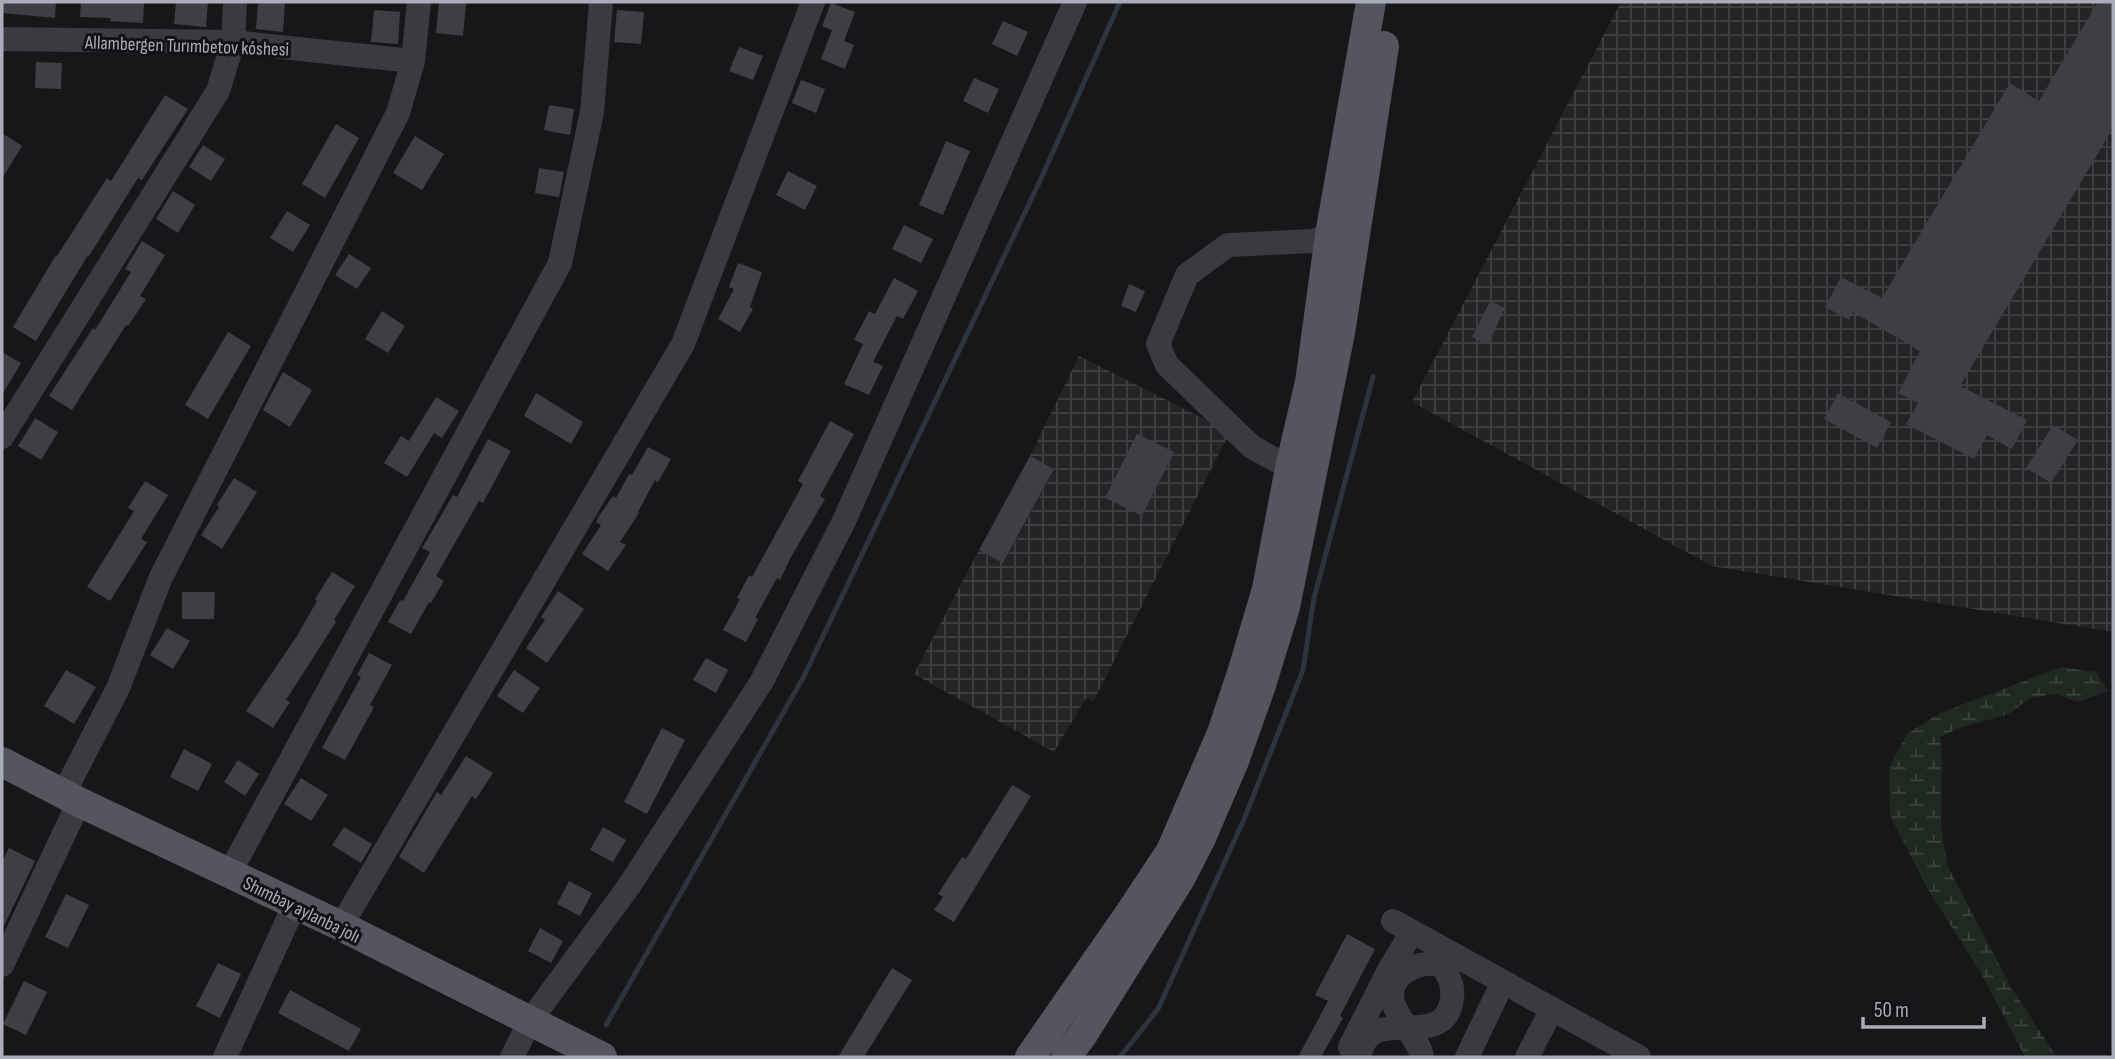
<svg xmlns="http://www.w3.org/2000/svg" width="2115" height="1059" viewBox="0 0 2115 1059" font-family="'Sofia Sans Condensed',sans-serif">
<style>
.industrial{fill:url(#industrial-grid)}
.wetland{fill:url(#wetland-marsh)}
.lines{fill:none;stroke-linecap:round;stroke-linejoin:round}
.stream{stroke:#2d343e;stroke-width:5}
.building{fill:#3f3f43}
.minor{stroke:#3a3a40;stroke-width:24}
.major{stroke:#54555e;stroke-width:30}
.labels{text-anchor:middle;stroke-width:6;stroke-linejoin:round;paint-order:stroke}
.street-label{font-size:19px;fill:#a9acb9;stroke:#121214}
</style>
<defs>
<pattern id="industrial-grid" width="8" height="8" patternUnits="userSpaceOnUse" patternTransform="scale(1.75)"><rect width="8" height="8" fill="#242326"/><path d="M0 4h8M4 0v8" fill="none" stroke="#414043"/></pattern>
<pattern id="wetland-marsh" width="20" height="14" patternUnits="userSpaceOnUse" patternTransform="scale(1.75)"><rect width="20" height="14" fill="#1f2821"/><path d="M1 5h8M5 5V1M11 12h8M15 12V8" fill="none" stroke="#3d443f"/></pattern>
</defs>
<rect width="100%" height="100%" fill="#171719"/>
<g class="industrial">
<polygon points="1621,2 2113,2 2113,632 1712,566 1412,402"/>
<polygon points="1079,356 1230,432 1093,702 1086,698 1054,752 914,674 979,550 1004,562 1054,470 1030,456"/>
</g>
<polygon class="wetland" points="2061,667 2096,672 2108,691 2078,702 2056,694 2030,698 2009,714 1957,729 1940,737 1942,758 1941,827 1948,867 2011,987 2057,1057 2025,1057 1981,973 1929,891 1890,816 1889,767 1907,734 1940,713"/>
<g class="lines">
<g class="stream">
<polyline points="606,1025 804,676 1039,183 1120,2"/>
<polyline points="1120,1057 1158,1009 1245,817 1303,670 1314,598 1373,377"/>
</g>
</g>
<g class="building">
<polygon points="2,2 56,2 55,18 2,13"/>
<polygon points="81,2 144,2 143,23 110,21 111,18 80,17"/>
<polygon points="176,2 208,2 206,27 174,24"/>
<polygon points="258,2 285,2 283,32 256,29"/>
<polygon points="439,2 466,3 463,36 436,33"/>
<polygon points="2098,2 2113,2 2113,128 1960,386 2027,420 2012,449 1987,435 1974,459 1906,424 1918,403 1898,393 1920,351 1853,312 1849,320 1825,307 1841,277 1882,298 2010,83 2039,101"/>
<polygon points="831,3 855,12 844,41 854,45 845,69 821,59 832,30 822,26"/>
<polygon points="374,10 400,12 398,44 371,42"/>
<polygon points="617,10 644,12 641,44 614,42"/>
<polygon points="1003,21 1028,32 1017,56 992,44"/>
<polygon points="739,47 763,56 753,80 729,71"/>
<polygon points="36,62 62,63 61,89 35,88"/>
<polygon points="974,78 999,89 988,113 963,101"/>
<polygon points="801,80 825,89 816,113 792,103"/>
<polygon points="165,95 188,109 142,180 138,178 89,256 88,255 36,341 13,327 56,255 57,256 107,178 111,181"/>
<polygon points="549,105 574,109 570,135 544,130"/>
<polygon points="336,124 359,138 325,198 302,184"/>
<polygon points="2,133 22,146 2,179"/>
<polygon points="415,136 444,154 422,190 393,173"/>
<polygon points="946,141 970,151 943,215 919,205"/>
<polygon points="203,145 225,159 211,181 189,167"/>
<polygon points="539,168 564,172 559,197 535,193"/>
<polygon points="788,171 817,186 805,210 776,195"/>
<polygon points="173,191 195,205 178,233 156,219"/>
<polygon points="287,211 310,225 293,252 270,238"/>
<polygon points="904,225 933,239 921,263 892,249"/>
<polygon points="142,241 165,255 140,296 146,299 128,326 126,325 72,410 49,396 93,328 95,330 131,272 125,269"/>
<polygon points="349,254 371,268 357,289 335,275"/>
<polygon points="738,263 762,272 750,307 753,309 740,332 718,319 734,289 729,287"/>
<polygon points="894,278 918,291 903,319 897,316 873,362 883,366 869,395 844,384 863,344 854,340 869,311 875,314"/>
<polygon points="1129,284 1145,291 1136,312 1121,306"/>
<polygon points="1490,301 1505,308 1488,345 1472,337"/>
<polygon points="382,311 405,326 388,353 365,339"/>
<polygon points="228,332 251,346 208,419 185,405"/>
<polygon points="2,352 21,363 2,395"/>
<polygon points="283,372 312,390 290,427 263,410"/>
<polygon points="536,393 583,422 571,444 524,416"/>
<polygon points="1838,393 1891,422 1877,448 1824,419"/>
<polygon points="436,397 459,411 442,438 434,433 407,477 384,463 401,436 409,441"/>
<polygon points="35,418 58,432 41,460 18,446"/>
<polygon points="830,421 854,434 820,496 825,499 791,557 780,580 777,578 755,618 758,619 746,642 723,630 740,599 737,598 749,575 752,577 803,484 798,481"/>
<polygon points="2053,425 2078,440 2051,483 2026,468"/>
<polygon points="1137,434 1174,452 1142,516 1105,498"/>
<polygon points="488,439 511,451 483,503 479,501 436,576 444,581 431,603 429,602 411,634 388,622 400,600 403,601 430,552 422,548 435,526 453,495 457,497"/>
<polygon points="648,447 671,459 658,482 655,480 638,512 639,513 620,542 626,545 608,571 582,554 601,525 596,522 599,516 613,496 616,498 629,474 632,475"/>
<polygon points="1030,456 1054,469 1003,563 979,550"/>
<polygon points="234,478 257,492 222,549 201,535 219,507 217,505"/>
<polygon points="145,481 168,495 141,539 147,542 110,601 87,587 134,511 128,508"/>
<polygon points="332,572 355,586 334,620 336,622 286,700 290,702 273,728 246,711 297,636 317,601 315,599"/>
<polygon points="558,591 584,609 547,663 526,648 545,620 541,617"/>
<polygon points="182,592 215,592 214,619 182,619"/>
<polygon points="167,628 190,641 173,669 150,655"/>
<polygon points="369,653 392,665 370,705 374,707 345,760 322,748 361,677 357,675"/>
<polygon points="706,658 728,670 716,693 693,680"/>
<polygon points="66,670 96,687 74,724 44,706"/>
<polygon points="514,670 540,688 523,713 497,696"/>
<polygon points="662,728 685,740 647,814 624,802"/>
<polygon points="184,749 212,764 198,791 170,777"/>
<polygon points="466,756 493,773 476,799 472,796 424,873 399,857 437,792 441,795"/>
<polygon points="238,760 259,774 245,796 224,782"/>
<polygon points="301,778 328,795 311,821 284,804"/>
<polygon points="1012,785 1031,796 954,922 934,910 943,897 938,894 962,857 966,859"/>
<polygon points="344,827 372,844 361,863 332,845"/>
<polygon points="603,827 626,840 613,862 590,850"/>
<polygon points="9,848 35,861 2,930 2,862"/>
<polygon points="569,881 592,893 580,916 557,904"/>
<polygon points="66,894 89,905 68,948 45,937"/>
<polygon points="540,928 563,941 551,963 528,951"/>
<polygon points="1347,934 1375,949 1340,1016 1343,1018 1321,1057 1298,1057 1328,1001 1315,995"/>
<polygon points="218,963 241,974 220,1018 196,1006"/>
<polygon points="892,968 912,980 864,1057 838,1057"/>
<polygon points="24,981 47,992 26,1035 3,1024"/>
<polygon points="290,990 361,1029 349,1051 278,1013"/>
</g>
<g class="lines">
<g class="minor">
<polyline points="2,39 233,42 413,61"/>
<polyline points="2,437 218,91 233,42 235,2"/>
<polyline points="1290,468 1252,447 1167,365 1158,344 1187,275 1228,245 1313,241 1330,235"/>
<polyline points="64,793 118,688 161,577 398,113 413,61 419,2"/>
<polyline points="229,874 560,263 592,112 601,2"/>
<polyline points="1393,921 1639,1057"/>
<polyline points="341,926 683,344 813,2"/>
<polyline points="2,965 79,802"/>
<polyline points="1350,1047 1389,970 1412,932"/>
<polyline points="225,1057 295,904"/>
<polyline points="512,1057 530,1021 629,886 762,681 844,521 1075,2"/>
<path d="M1359,1057C1368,1001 1440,1052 1451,1004C1455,988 1450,977 1441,964"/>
<path d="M1422,1057C1418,1031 1373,1002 1401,975C1414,964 1425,963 1441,964"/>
<polyline points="1467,1057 1503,982"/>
<polyline points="1527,1057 1552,1009"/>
</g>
<g class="major">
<polyline points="2,762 79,802 341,926 602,1057"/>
<polyline points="1030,1057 1130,913 1171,851 1222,733 1243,670 1267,589 1290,468 1310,382 1330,235 1371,2"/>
<polyline points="1066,1057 1083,1034 1181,877 1200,840 1234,761 1260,688 1285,607 1340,333 1384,46"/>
</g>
</g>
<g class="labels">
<g class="street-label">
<text transform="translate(187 45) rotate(2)" y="7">Allambergen Turımbetov kóshesi</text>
<text transform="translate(302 909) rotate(26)" y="7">Shımbay aylanba jolı</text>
</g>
</g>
<rect width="2115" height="1059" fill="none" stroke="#a9acb9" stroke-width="7"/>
<path d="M1863 1017v10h121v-10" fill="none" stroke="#a9acb9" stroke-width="3.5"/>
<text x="1874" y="1017" font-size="21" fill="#a9acb9" stroke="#121214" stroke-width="5" paint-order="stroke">50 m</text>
</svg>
